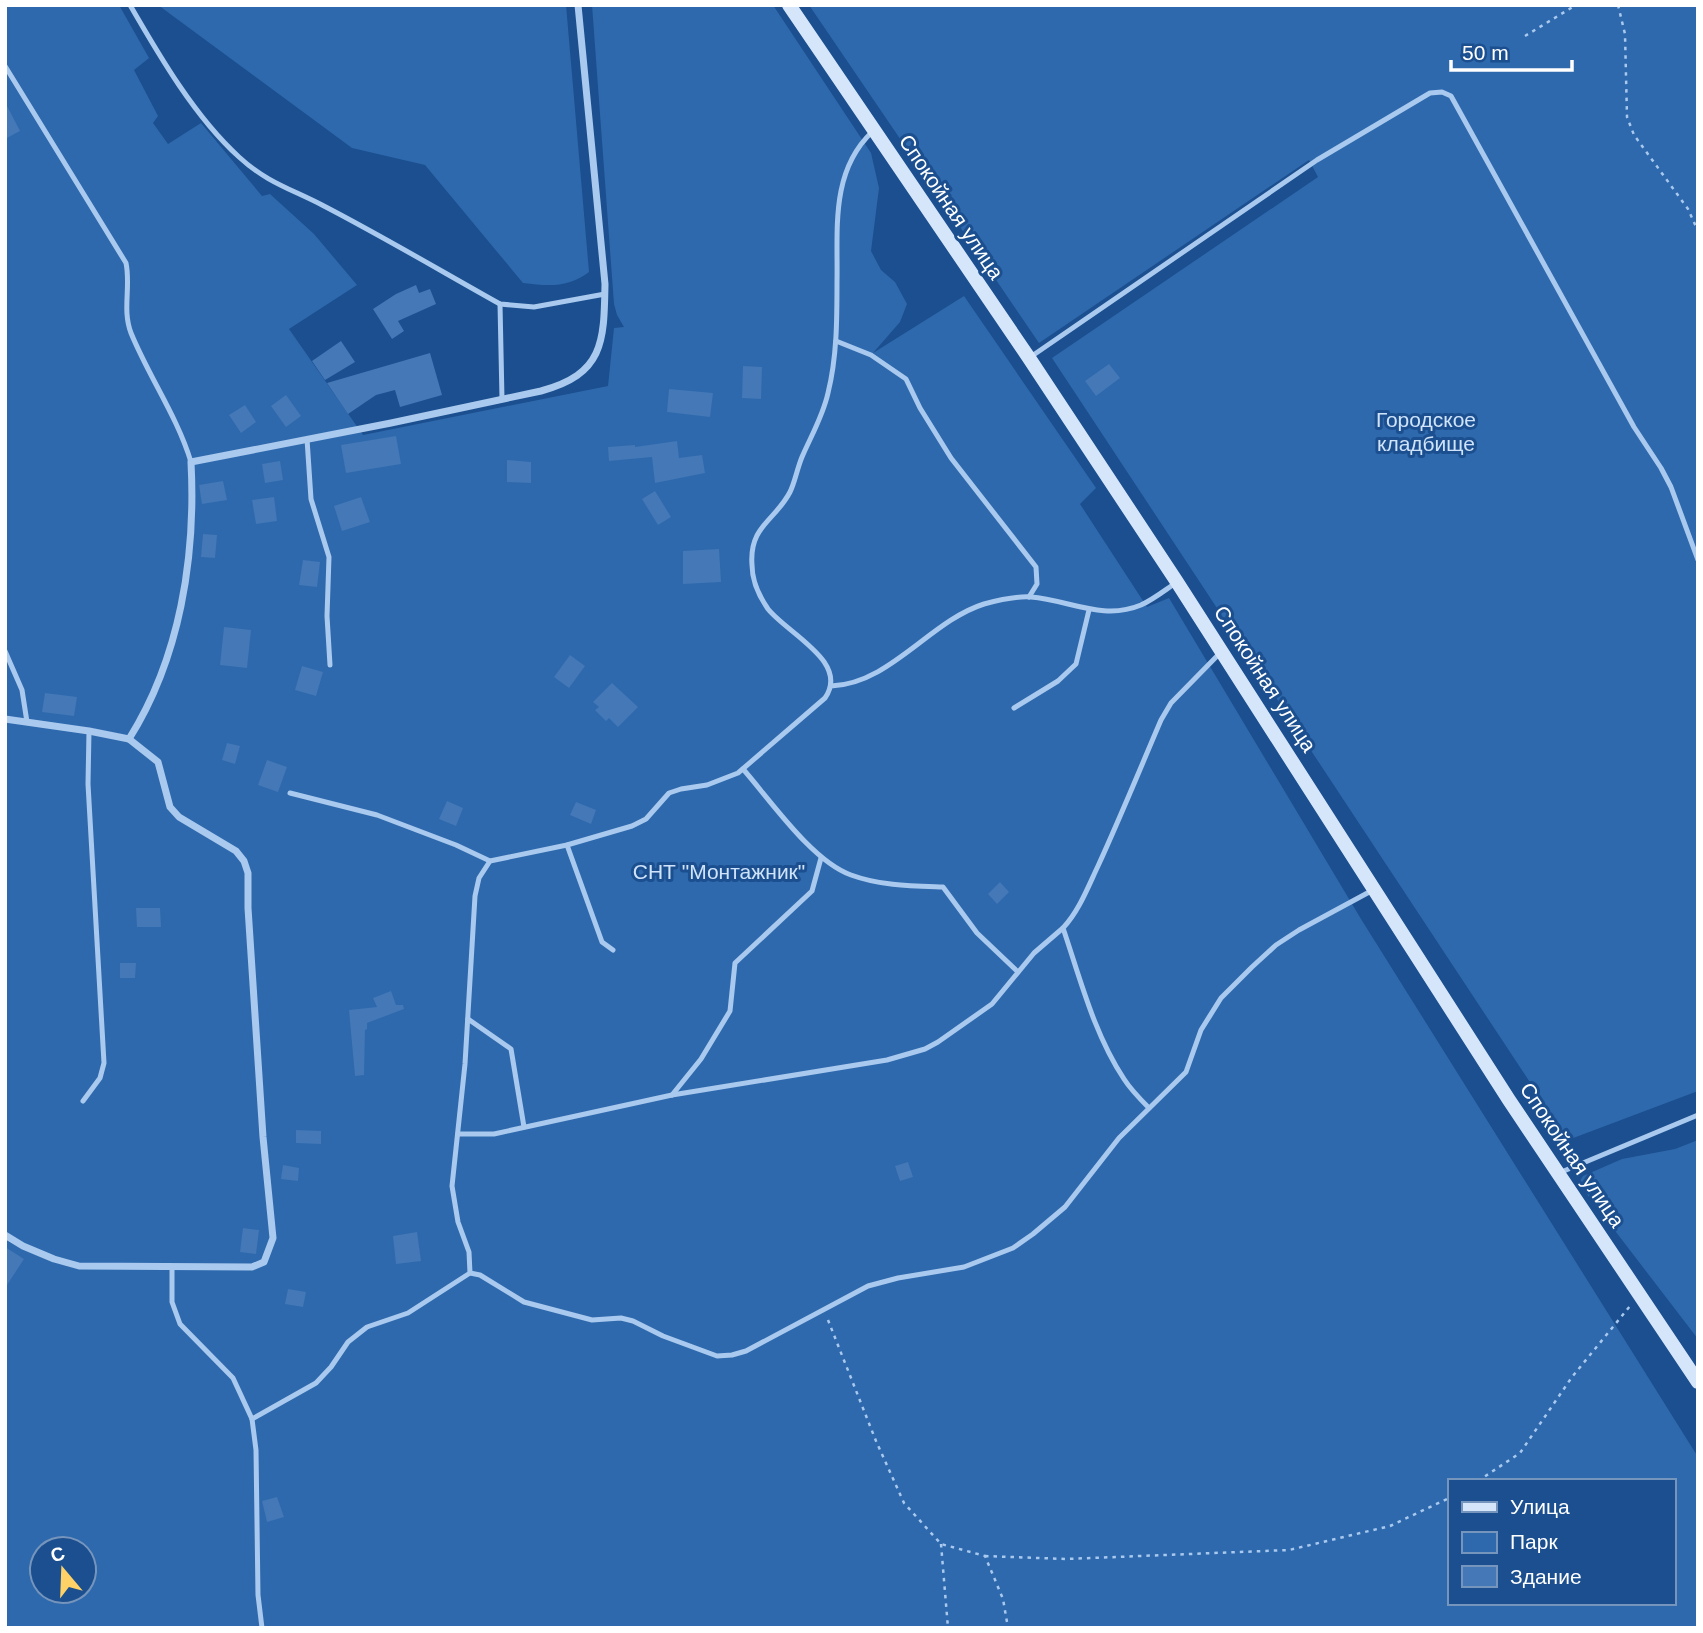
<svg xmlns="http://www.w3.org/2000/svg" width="1703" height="1633" viewBox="0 0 1703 1633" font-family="Arial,sans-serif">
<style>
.green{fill:#2e69ad;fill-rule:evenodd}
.building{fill:#4478b7}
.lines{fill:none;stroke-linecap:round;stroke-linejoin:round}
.path{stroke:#a9c9ee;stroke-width:2.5;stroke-dasharray:3.5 5;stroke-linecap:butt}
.lane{stroke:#a9c9ee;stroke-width:5}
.street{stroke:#a9c9ee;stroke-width:7}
.secondary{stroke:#d6e6fa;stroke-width:14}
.labels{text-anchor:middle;stroke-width:6;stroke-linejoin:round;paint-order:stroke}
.street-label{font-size:21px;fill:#fff;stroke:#1b4f8f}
.park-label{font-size:21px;fill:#cfe3fa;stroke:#1b4f8f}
</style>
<rect width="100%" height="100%" fill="#1b4f8f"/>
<g class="green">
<path d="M5,5H119L149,58L134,70L158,116L153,123L168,144L201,123L262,196L270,194L314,234L357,285L289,329L363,435L608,386L614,328L624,327L617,315L614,304L592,5H773L871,153L879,188L871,251L881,270L895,282L907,304L900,322L873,353L964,296L1096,488L1080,504L1147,607L1169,598L1361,919L1698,1457V1628H5ZM1449,1481H1673V1603H1449ZM42,1549H84V1591H42Z"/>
<path d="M158,5H566L589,272C568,288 549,286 523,283L425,165L352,148Z"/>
<polygon points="809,5 1698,5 1698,1091 1568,1140 1052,358 1318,177 1309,160 1039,343"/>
<polygon points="1698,1140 1698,1339 1583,1189 1580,1181 1583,1176 1622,1159 1675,1149"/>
</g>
<g class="building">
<polygon points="5,102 20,131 5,139"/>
<polygon points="416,285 419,293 430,289 436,304 398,321 404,331 392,339 373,309 396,294"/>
<polygon points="341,341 355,362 325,380 312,361"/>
<polygon points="430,353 442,395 400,407 395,390 376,395 348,414 327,383"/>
<polygon points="1109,364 1120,378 1096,396 1085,381"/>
<polygon points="743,366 762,367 761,399 742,398"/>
<polygon points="669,389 713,393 710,417 667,412"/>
<polygon points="286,395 301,416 286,427 271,406"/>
<polygon points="245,405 256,422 241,433 229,415"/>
<polygon points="396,436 401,464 346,473 341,445"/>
<polygon points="677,441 679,458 702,455 705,473 655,483 652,457 609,461 608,447 635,445 635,447"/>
<polygon points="507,460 531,462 531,483 507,482"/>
<polygon points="280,461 283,480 265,483 262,464"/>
<polygon points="223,481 227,500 202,504 199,485"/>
<polygon points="655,491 671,517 658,525 642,499"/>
<polygon points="274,497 277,521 256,524 252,500"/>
<polygon points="361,497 370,522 342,531 334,506"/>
<polygon points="203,534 217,535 215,558 201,557"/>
<polygon points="719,549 721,582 683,584 683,551"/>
<polygon points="303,560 320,562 317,587 299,585"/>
<polygon points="224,627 251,630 247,668 220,665"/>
<polygon points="570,655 585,666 569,688 554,677"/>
<polygon points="302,666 323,672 316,696 295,690"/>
<polygon points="612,683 638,707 618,727 609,718 606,721 595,710 599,707 593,702"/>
<polygon points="45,693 77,697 74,716 42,712"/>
<polygon points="227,743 240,746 235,764 222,760"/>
<polygon points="267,760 287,767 278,792 258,785"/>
<polygon points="447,801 463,808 456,826 439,819"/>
<polygon points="576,802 596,810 591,824 570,815"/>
<polygon points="1000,882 1009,892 997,904 988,894"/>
<polygon points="136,908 160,908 161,927 137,927"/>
<polygon points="120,963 136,963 135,978 120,978"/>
<polygon points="391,991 396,1005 403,1005 404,1009 367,1023 367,1029 365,1030 364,1075 355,1076 349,1010 377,1007 373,998"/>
<polygon points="296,1130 321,1131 321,1144 296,1143"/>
<polygon points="908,1162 913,1177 900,1181 895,1166"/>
<polygon points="283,1165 299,1168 298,1181 281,1179"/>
<polygon points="243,1228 259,1230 256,1254 240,1252"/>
<polygon points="417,1232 421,1261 396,1264 393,1236"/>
<polygon points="5,1247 24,1259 5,1288"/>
<polygon points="288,1289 306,1292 303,1307 285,1304"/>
<polygon points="277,1497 284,1517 267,1522 262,1501"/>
</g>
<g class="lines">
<g class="path">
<polyline points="1618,5 1625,34 1627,117 1634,135 1688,209 1698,231"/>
<polyline points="1525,36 1576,5"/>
<polyline points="828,1320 876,1441 904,1503 941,1544 985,1556 1003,1599 1008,1628"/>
<polyline points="1478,1481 1520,1453 1572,1377 1630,1306"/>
<polyline points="941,1544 948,1628"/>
<polyline points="985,1556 1066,1559 1289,1550 1390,1526 1449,1498"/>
</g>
<g class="lane">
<path d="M130,5C160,57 195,117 239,157C266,182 291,189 322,205C382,236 441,271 500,304L534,307L605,294"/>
<path d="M5,66L126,263C131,286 122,310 131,333C149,377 177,416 191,462"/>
<polyline points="500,304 502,399"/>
<polyline points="836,341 871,355 906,379 920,408 951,458 1036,567 1037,584 1029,597"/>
<polyline points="1029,358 1317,160 1430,93 1442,92 1451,96 1634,427 1661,468 1671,487 1698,560"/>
<polyline points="307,439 311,499 329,557 327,616 330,665"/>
<polyline points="5,651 22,690 27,722"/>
<path d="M831,686C890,684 930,621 984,604C999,600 1016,596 1031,597C1069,600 1103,621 1141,605C1154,599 1165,590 1177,582"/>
<polyline points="1014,708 1058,681 1076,664 1089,610"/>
<path d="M743,769C771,801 812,861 851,875C881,886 912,886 943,887L977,933L1018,972"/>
<polyline points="290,793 377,815 456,845 490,861"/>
<polyline points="567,845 602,942 613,950"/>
<polyline points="468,1019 511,1049 524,1127"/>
<polyline points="672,1095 701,1059 730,1011 735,963 812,891 821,858"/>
<polyline points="83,1101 100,1078 104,1063 88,784 89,731"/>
<path d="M1149,1108C1140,1099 1131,1090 1124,1079C1094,1034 1080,978 1063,928C1079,911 1088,887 1098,866C1120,818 1140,769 1161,720L1171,703L1220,653"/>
<polyline points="458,1134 494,1134 672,1095 887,1060 925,1049 938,1042 992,1004 1034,953 1063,928"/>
<polyline points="1559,1173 1698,1115"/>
<polyline points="172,1267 172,1302 180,1324 233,1378 252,1419 256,1450 258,1595 262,1628"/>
<path d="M470,1273L469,1252L458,1222L452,1186L465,1064L475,896L479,878L490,861L567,845L632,826L646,819L669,793L681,789L707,785L738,773L825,698C850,662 788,634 768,609C759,596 752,581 752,565C749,526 775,521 790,492C795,482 797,469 802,457C811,436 823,416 828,393C837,357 837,319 837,282C838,230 830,172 872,132"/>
<polyline points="252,1419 316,1383 331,1367 348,1342 367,1327 408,1313 470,1273 480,1275 524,1302 592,1320 621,1318 633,1321 663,1336 717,1356 732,1355 746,1351 868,1286 898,1278 964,1267 1013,1248 1033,1234 1065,1207 1119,1138 1186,1072 1201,1030 1221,998 1252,967 1276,945 1299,930 1373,890"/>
</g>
<g class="street">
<path d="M5,719L89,731L129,739C180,658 196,557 191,462L391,423L541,391C604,374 604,342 605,284L578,5"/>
<polyline points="5,1235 23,1246 54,1259 79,1266 252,1267 264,1262 273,1238 263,1137 248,908 248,873 244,861 236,851 179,817 170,807 158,762 129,739"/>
</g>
<polyline class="secondary" points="789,5 1029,358 1177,582 1509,1100 1698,1382"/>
</g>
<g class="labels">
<g class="street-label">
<text transform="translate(951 207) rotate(56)" y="7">Спокойная улица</text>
<text transform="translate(1265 679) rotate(57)" y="7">Спокойная улица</text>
<text transform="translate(1572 1155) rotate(56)" y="7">Спокойная улица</text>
</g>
<g class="park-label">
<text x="1426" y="427">Городское<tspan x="1426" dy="24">кладбище</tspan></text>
<text x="719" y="879">СНТ "Монтажник"</text>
</g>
</g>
<rect width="1703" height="1633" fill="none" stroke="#ffffff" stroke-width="14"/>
<rect x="1448" y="1479" width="228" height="126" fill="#1b4f8f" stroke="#7695bc" stroke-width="2"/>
<rect x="1462" y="1502" width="35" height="10" fill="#d6e6fa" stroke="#7695bc" stroke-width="2"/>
<text x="1510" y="1514" font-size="21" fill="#ffffff">Улица</text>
<rect x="1462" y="1532" width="35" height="21" fill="#2e69ad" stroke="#7695bc" stroke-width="2"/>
<text x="1510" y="1549" font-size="21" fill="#ffffff">Парк</text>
<rect x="1462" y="1566" width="35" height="21" fill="#4478b7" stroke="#7695bc" stroke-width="2"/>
<text x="1510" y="1584" font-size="21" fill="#ffffff">Здание</text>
<g transform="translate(63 1570) rotate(341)"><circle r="33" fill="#1b4f8f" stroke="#7695bc" stroke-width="2"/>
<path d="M0-5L12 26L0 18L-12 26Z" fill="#ffd166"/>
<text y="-10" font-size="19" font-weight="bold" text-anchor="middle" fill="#ffffff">С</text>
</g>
<path d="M1451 60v10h121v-10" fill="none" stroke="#ffffff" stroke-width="3.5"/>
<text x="1462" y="60" font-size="21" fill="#ffffff" stroke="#1b4f8f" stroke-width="5" paint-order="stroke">50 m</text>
</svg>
